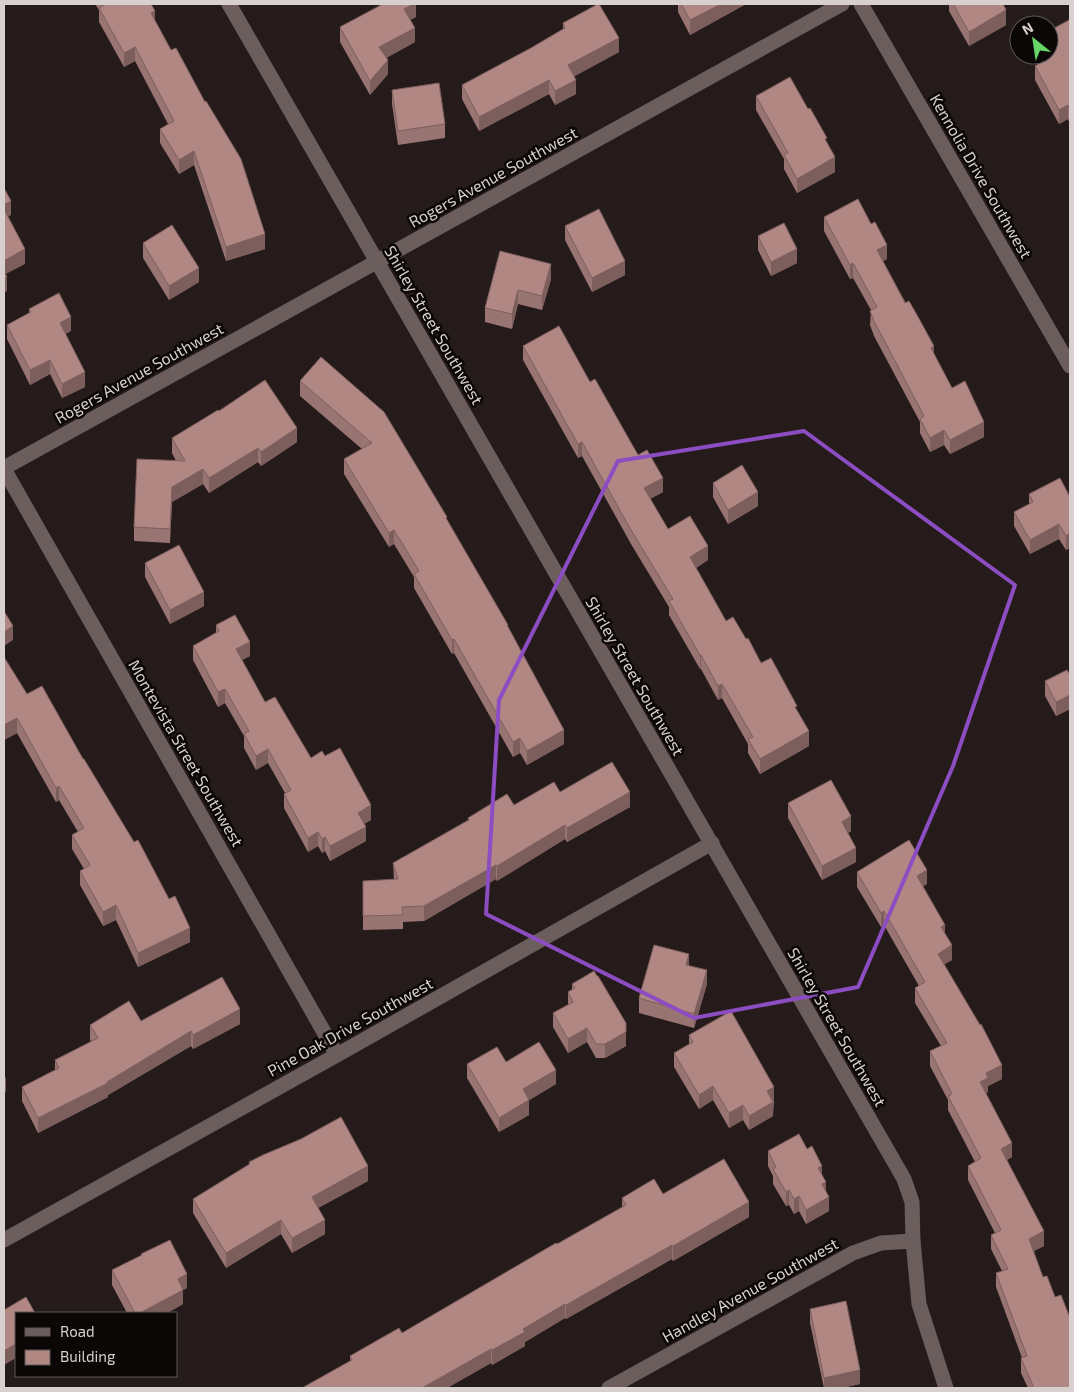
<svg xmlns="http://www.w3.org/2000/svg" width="1074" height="1392" viewBox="0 0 1074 1392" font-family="'Exo 2',sans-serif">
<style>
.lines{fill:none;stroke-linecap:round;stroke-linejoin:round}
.street{stroke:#6b5e5d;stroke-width:15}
.wall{fill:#987472}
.shaded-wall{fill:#7c5e5c}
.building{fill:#b18784;stroke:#7c5e5c}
.marked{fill:none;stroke:#8d4dc2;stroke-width:4;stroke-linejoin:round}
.labels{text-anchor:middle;stroke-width:5;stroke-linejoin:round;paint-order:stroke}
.street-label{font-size:16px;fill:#d7d0cf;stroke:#0c0707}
</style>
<rect width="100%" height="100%" fill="#261b1b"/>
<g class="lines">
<g class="street">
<polyline points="229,4 904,1179 912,1202 913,1241 919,1304 946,1388"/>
<polyline points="861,4 1070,366"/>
<polyline points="4,468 842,4"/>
<polyline points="4,469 337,1055"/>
<polyline points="4,1240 337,1055 712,843"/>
<polyline points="609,1388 853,1253 881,1243 913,1241"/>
</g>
</g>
<g class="wall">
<polygon points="95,4 151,4 155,22 265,249 226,261 194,165 179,174 160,143 160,129 168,124 135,61 124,67 99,22 99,10"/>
<polygon points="380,4 416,4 416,17 410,20 415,42 386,58 388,74 370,95 340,42 340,27 381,5"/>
<polygon points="678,4 746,4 690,35 678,12"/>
<polygon points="949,4 1004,4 1004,5 1006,25 969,46 949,11"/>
<polygon points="563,23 619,52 574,76 576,94 555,105 549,94 479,131 462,99 462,85 531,48 563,29"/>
<polygon points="1070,23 1070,125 1068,119 1059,124 1035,80 1035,66 1041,63 1036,55 1049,55"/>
<polygon points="392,90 445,124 445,138 398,145 392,104"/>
<polygon points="756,96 808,109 827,143 835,172 797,193 784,169 784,159 756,110"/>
<polygon points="824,217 887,259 883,261 952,388 984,437 950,454 944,445 930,452 920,433 920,422 874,336 870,325 871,310 853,278 850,279 824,231"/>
<polygon points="565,226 625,275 592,292 565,240"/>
<polygon points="758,236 797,263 771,276 758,250"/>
<polygon points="143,243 199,282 169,300 143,258"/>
<polygon points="500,251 551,279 542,310 518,304 512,329 485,322 485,308"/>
<polygon points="29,309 71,331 65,334 85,387 62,398 50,374 30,385 7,339 7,325 29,313"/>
<polygon points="523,346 590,382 663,492 650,499 668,529 708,560 696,568 726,621 746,639 761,663 797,711 809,746 760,774 748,753 748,744 722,698 718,700 701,669 700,669 669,615 669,607 631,544 582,456 578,458 523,360"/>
<polygon points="321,357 447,520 508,627 564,744 527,765 520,753 513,757 454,653 452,654 414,588 414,577 394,544 389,547 344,474 344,459 362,449 300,396 300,381"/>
<polygon points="219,411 297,442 261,466 258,462 209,493 203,484 172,502 170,543 134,541 134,527 176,461 172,453 172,438"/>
<polygon points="713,483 758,506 728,524 713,497"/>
<polygon points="1029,494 1070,497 1070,548 1066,550 1059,539 1030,554 1014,526 1014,512 1029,504"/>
<polygon points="145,563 204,606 170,624 145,577"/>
<polygon points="216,625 250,656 242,660 265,702 311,758 325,756 371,820 364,824 366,841 330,861 325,851 322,853 318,846 308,852 284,808 284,794 285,793 268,763 256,770 244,748 244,736 225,703 218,707 193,660 193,646 216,633"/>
<polygon points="1070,675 1070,709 1056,716 1045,696 1045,681"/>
<polygon points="27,694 83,759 190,942 138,967 116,920 103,926 80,885 80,871 84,869 72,849 72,835 78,832 59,800 56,802 17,733 4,740"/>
<polygon points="560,792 630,807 567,842 565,839 497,881 496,879 424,921 403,922 403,929 363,930 363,881 394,880 393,863 468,820 468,818"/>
<polygon points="788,803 851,831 848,833 856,862 822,880 788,818"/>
<polygon points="857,872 927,884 923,886 945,934 952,960 944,964 1002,1079 988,1086 988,1092 986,1093 1012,1157 1007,1160 1044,1246 1034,1251 1070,1388 1028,1388 1021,1373 1021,1358 1022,1358 996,1287 996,1273 1002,1271 991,1249 991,1235 995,1233 968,1180 968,1166 975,1162 948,1110 948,1100 930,1066 930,1051 941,1046 915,1003 915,988 919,986 884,925 881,927 857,887"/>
<polygon points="689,965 707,984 694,1028 639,1013 639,998"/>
<polygon points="572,984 626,1046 605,1058 596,1058 587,1042 568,1053 553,1027 553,1013 568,1005 568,992 572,990"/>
<polygon points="141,1021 240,1024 193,1049 191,1046 108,1095 108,1097 38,1133 22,1101 22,1087 55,1070 55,1060 91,1042 90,1039 90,1025"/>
<polygon points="689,1035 774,1101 773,1116 749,1130 743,1120 729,1128 713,1100 699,1109 674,1067 674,1053 689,1044"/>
<polygon points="506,1062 556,1084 529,1100 529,1115 499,1132 467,1078 467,1064"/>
<polygon points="768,1151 822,1176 829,1211 806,1224 799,1211 794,1214 789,1205 786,1206 773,1184 773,1176 768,1166"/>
<polygon points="249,1162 368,1181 318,1208 325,1234 292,1253 281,1234 226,1268 193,1213 193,1199 249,1164"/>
<polygon points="663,1194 749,1217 673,1261 672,1259 566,1319 565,1318 525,1342 525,1346 492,1365 491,1363 447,1388 302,1388 350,1361 350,1356 402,1333 622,1208 622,1198"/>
<polygon points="141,1254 187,1288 183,1290 183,1304 167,1313 127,1313 112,1285 112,1270 141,1256"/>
<polygon points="810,1309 860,1384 841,1388 824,1388 810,1323"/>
</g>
<g class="shaded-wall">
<polygon points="414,4 416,4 416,17 404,23 404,9"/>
<polygon points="721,4 746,4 690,35 690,20"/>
<polygon points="1006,10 1006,25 969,46 969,32"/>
<polygon points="155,11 155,25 151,13"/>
<polygon points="415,28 415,42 379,62 379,47"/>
<polygon points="619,38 619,52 568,80 568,65"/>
<polygon points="135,47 135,61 124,67 124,53"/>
<polygon points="388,60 388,74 370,95 370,81"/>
<polygon points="549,80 549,94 479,131 479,117"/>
<polygon points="576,80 576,94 555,105 555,91"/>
<polygon points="1068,105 1068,119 1059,124 1059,110"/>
<polygon points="194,151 194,165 179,174 179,160"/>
<polygon points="835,157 835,172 797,193 797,179"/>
<polygon points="11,201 11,215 4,219 4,205"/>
<polygon points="265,234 265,249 226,261 226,247"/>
<polygon points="887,245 887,259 877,264 877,250"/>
<polygon points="25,249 25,264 4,275 4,261"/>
<polygon points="797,249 797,263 771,276 771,262"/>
<polygon points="625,261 625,275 592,292 592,278"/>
<polygon points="853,263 853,278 850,279 850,265"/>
<polygon points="551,264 551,279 542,310 542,296"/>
<polygon points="199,268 199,282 169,300 169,286"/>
<polygon points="7,277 7,291 4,293 4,278"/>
<polygon points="518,290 518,304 512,329 512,314"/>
<polygon points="71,317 71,331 60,337 60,323"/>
<polygon points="934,346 934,360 931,348"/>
<polygon points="50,360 50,374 30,385 30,370"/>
<polygon points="85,372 85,387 62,398 62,384"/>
<polygon points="984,422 984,437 950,454 950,440"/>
<polygon points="297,428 297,442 261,466 261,452"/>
<polygon points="944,430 944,445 930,452 930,438"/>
<polygon points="582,442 582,456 578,458 578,444"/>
<polygon points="258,448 258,462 209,493 209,478"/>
<polygon points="203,469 203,484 172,502 170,543 172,487"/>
<polygon points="663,478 663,492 644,502 644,488"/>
<polygon points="758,492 758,506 728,524 728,510"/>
<polygon points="1059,524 1059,539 1030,554 1030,540"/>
<polygon points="394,530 394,544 389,547 389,533"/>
<polygon points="1070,533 1070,548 1066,550 1066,536"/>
<polygon points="708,546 708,560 690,571 690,557"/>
<polygon points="204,592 204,606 170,624 170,610"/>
<polygon points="13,626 13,640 4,646 4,632"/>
<polygon points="454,639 454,653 452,654 452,640"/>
<polygon points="250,642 250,656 236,663 236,649"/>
<rect x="700" y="655" width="1" height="14"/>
<polygon points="722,684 722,698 718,700 718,686"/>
<polygon points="225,689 225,703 218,707 218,692"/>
<polygon points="1070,695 1070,709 1056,716 1056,702"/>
<polygon points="17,718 17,733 4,740 4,725"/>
<polygon points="564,730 564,744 527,765 527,751"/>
<polygon points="809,731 809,746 760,774 760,759"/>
<polygon points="520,738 520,753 513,757 513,742"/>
<polygon points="268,749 268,763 256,770 256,756"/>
<polygon points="59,786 59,800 56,802 56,788"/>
<polygon points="630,792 630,807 567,842 567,828"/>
<polygon points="371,805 371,820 358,827 358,813"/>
<polygon points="851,816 851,831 842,836 842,822"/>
<polygon points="565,825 565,839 497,881 497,866"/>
<polygon points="366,827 366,841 330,861 330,846"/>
<polygon points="318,832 318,846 308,852 308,838"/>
<polygon points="325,837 325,851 322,853 322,839"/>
<polygon points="856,848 856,862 822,880 822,866"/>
<polygon points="496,865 496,879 424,921 424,906"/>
<polygon points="927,870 927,884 917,890 917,876"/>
<polygon points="116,905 116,920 103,926 103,912"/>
<polygon points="884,911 884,925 881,927 881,913"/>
<polygon points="945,925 945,939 941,927"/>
<polygon points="190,928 190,942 138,967 138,953"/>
<polygon points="952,945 952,960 938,968 938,954"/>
<polygon points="689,954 689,969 686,965"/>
<polygon points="707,970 707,984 694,1028 694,1014"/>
<polygon points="240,1009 240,1024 193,1049 193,1035"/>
<polygon points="587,1028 587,1042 568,1053 568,1039"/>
<polygon points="191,1031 191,1046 108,1095 108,1097 38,1133 38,1118 107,1082"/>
<polygon points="626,1032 626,1046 605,1058 605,1044"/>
<polygon points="1002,1065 1002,1079 988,1086 988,1092 980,1096 980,1082 986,1073"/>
<polygon points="556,1070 556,1084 523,1104 523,1089"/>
<polygon points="6,1077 6,1091 4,1093 4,1078"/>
<polygon points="713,1086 713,1100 699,1109 699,1095"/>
<polygon points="774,1087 774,1101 767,1105 767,1091"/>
<polygon points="529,1100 529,1115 499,1132 499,1118"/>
<polygon points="773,1102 773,1116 749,1130 749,1116"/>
<polygon points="743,1105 743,1120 729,1128 729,1113"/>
<polygon points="1012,1143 1012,1157 1001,1163 1001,1149"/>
<polygon points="368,1166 368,1181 312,1211 312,1197"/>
<polygon points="822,1166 822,1180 818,1168"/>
<polygon points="826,1182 826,1196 822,1184"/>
<polygon points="789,1190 789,1205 786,1206 786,1192"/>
<polygon points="799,1196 799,1211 794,1214 794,1199"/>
<polygon points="829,1197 829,1211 806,1224 806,1210"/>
<polygon points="749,1202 749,1217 673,1261 673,1246"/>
<polygon points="281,1220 281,1234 226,1268 226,1253"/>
<polygon points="325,1220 325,1234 292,1253 292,1238"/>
<polygon points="1044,1231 1044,1246 1029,1253 1029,1239"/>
<polygon points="672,1245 672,1259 566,1319 566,1305"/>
<polygon points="187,1274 187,1288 178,1293 178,1279"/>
<polygon points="183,1290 183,1304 167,1313 140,1313"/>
<polygon points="565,1304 565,1318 525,1342 525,1346 492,1365 492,1350 523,1329"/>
<polygon points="16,1344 16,1358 4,1365 4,1351"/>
<polygon points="491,1349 491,1363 447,1388 422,1388"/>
<polygon points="860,1370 860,1384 841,1388 824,1388 824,1378"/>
</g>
<g class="building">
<polygon points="103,4 151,4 155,11 151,13 171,50 176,48 205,102 206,101 241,159 265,234 226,247 194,151 179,160 160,129 174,121 135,47 124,53 99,8 104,5"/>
<polygon points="383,4 414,4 404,9 415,28 379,47 388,60 370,81 340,27"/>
<polygon points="598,4 599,4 619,38 568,65 576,80 555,91 549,80 479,117 462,85 531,48 565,28 563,23"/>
<polygon points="681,4 721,4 690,20"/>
<polygon points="953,4 1003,4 1006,10 969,32"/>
<polygon points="1069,20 1070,23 1070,110 1068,105 1059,110 1035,66 1047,59 1044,55 1049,55 1049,31"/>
<polygon points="790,77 808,109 810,108 827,138 825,139 835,157 797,179 784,155 788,153 756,96"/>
<polygon points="439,83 445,124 398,131 392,90"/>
<polygon points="4,188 11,201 4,205"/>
<polygon points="858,199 871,224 875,222 887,245 877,250 905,303 909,301 917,315 934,346 931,348 952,388 965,381 984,422 950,440 944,430 930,438 920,419 924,416 874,321 870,311 877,307 853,263 850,265 824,217"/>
<polygon points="4,209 25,249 4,261"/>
<polygon points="599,209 625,261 592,278 565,226"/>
<polygon points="784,223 797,249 771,262 758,236"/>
<polygon points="172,225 199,268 169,286 143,243"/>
<polygon points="500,251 551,264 542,296 518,290 512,314 485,308"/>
<polygon points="4,271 7,277 4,278"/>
<polygon points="59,293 71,317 60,323 85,372 62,384 50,360 30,370 7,325 31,312 29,309"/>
<polygon points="559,326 590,382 595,379 638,455 647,450 663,478 644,488 668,529 690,516 708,546 690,557 726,621 733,617 746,639 748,638 761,663 771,658 797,706 795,707 809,731 760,759 748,739 753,737 722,684 718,686 701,655 700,655 669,601 673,599 631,530 582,442 578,444 523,346"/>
<polygon points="321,357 384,412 447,517 446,518 508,625 507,625 564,730 527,751 520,738 513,742 454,639 452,640 414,574 419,571 394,530 389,533 344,459 372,443 300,381"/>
<polygon points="265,380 297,428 261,452 258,448 209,478 203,469 172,487 170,529 134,527 137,459 185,461 172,438 218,410 219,411"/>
<polygon points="742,465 758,492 728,510 713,483"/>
<polygon points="1060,478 1070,497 1070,533 1066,536 1059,524 1030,540 1014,512 1033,502 1029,494"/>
<polygon points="179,545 204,592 170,610 145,563"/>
<polygon points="4,611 13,626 4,632"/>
<polygon points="235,615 250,642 236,649 265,702 275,697 311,758 322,751 325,756 340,748 371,805 358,813 366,827 330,846 325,837 322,839 318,832 308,838 284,794 291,790 268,749 256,756 244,734 249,731 225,689 218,692 193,646 219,631 216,625"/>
<polygon points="4,657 27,694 42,686 83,759 84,759 134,842 138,840 169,899 175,896 190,928 138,953 116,905 103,912 80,871 90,865 72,835 84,828 59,786 56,788 17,718 4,725"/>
<polygon points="1067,670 1070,675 1070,695 1056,702 1045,681"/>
<polygon points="612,762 630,792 567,828 565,825 497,866 496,865 424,906 402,907 403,915 363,916 363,881 398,879 393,863 469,820 468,818 507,794 514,805 554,782 560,792"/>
<polygon points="831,780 851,816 842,822 856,848 822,866 788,803"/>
<polygon points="909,840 927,870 917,876 945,925 941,927 952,945 938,954 980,1025 981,1024 1002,1065 986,1073 988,1078 980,1082 1012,1143 1001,1149 1044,1231 1029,1239 1043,1277 1047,1276 1055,1297 1061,1295 1070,1318 1070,1388 1034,1388 1021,1358 1027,1356 996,1273 1008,1269 991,1235 1001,1230 968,1166 981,1158 948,1096 952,1094 930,1051 947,1043 915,988 925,982 884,911 881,913 857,872"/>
<polygon points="654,945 689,954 686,965 707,970 694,1014 639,998"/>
<polygon points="594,971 597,976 598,976 626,1023 626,1032 605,1044 596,1044 587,1028 568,1039 553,1013 573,1002 568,992 575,988 572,984"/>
<polygon points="222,977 240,1009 193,1035 191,1031 107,1082 108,1083 38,1118 22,1087 59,1068 55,1060 98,1038 90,1025 129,1001 141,1021"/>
<polygon points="731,1011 774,1087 767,1091 773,1102 749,1116 743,1105 729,1113 713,1086 699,1095 674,1053 693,1042 689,1035"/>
<polygon points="539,1042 556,1070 523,1089 529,1100 499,1118 467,1064 497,1047 506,1062"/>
<polygon points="341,1117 368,1166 312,1197 325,1220 292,1238 281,1220 226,1253 193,1199 250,1164 249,1162 263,1155 301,1139"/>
<polygon points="799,1134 807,1149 812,1146 822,1166 818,1168 826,1182 822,1184 829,1197 806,1210 799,1196 794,1199 789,1190 786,1192 773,1169 776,1167 768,1151"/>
<polygon points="724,1159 749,1202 673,1246 672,1245 566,1305 565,1304 523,1329 525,1332 492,1350 491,1349 422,1388 302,1388 352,1360 350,1356 399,1328 402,1333 556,1243 557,1244 626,1205 622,1198 654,1179 663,1194"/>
<polygon points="170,1240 187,1274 178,1279 183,1290 140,1313 135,1313 112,1270 142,1255 141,1254"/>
<polygon points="26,1297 35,1313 16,1313 16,1344 4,1351 4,1310"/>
<polygon points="846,1301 860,1370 824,1378 810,1309"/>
</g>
<path class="marked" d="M804,431L1015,585L953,766L858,987L694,1018L486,914L499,700L618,461Z"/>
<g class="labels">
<g class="street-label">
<text transform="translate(981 176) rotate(60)" y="6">Kennolia Drive Southwest</text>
<text transform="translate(493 177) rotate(-29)" y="6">Rogers Avenue Southwest</text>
<text transform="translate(434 325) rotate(60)" y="6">Shirley Street Southwest</text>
<text transform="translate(139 373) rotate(-29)" y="6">Rogers Avenue Southwest</text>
<text transform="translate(635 676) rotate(60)" y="6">Shirley Street Southwest</text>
<text transform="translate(186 753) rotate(60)" y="6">Montevista Street Southwest</text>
<text transform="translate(350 1027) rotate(-29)" y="6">Pine Oak Drive Southwest</text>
<text transform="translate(837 1027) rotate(60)" y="6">Shirley Street Southwest</text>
<text transform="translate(750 1290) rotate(-29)" y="6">Handley Avenue Southwest</text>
</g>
</g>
<rect width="1074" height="1392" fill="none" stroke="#d7d0cf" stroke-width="10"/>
<rect x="15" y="1312" width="162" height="65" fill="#0c0707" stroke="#5d5757"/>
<rect x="25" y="1328" width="25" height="8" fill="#6b5e5d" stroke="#5d5757"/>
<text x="60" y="1337" font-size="15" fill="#d7d0cf">Road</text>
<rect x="25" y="1350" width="25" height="15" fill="#b18784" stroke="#5d5757"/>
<text x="60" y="1362" font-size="15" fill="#d7d0cf">Building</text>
<g transform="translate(1034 40) rotate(330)"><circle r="24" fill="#0c0707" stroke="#5d5757"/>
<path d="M0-4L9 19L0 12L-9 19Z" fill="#67d466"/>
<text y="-8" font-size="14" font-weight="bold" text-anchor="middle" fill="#d7d0cf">N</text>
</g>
</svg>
